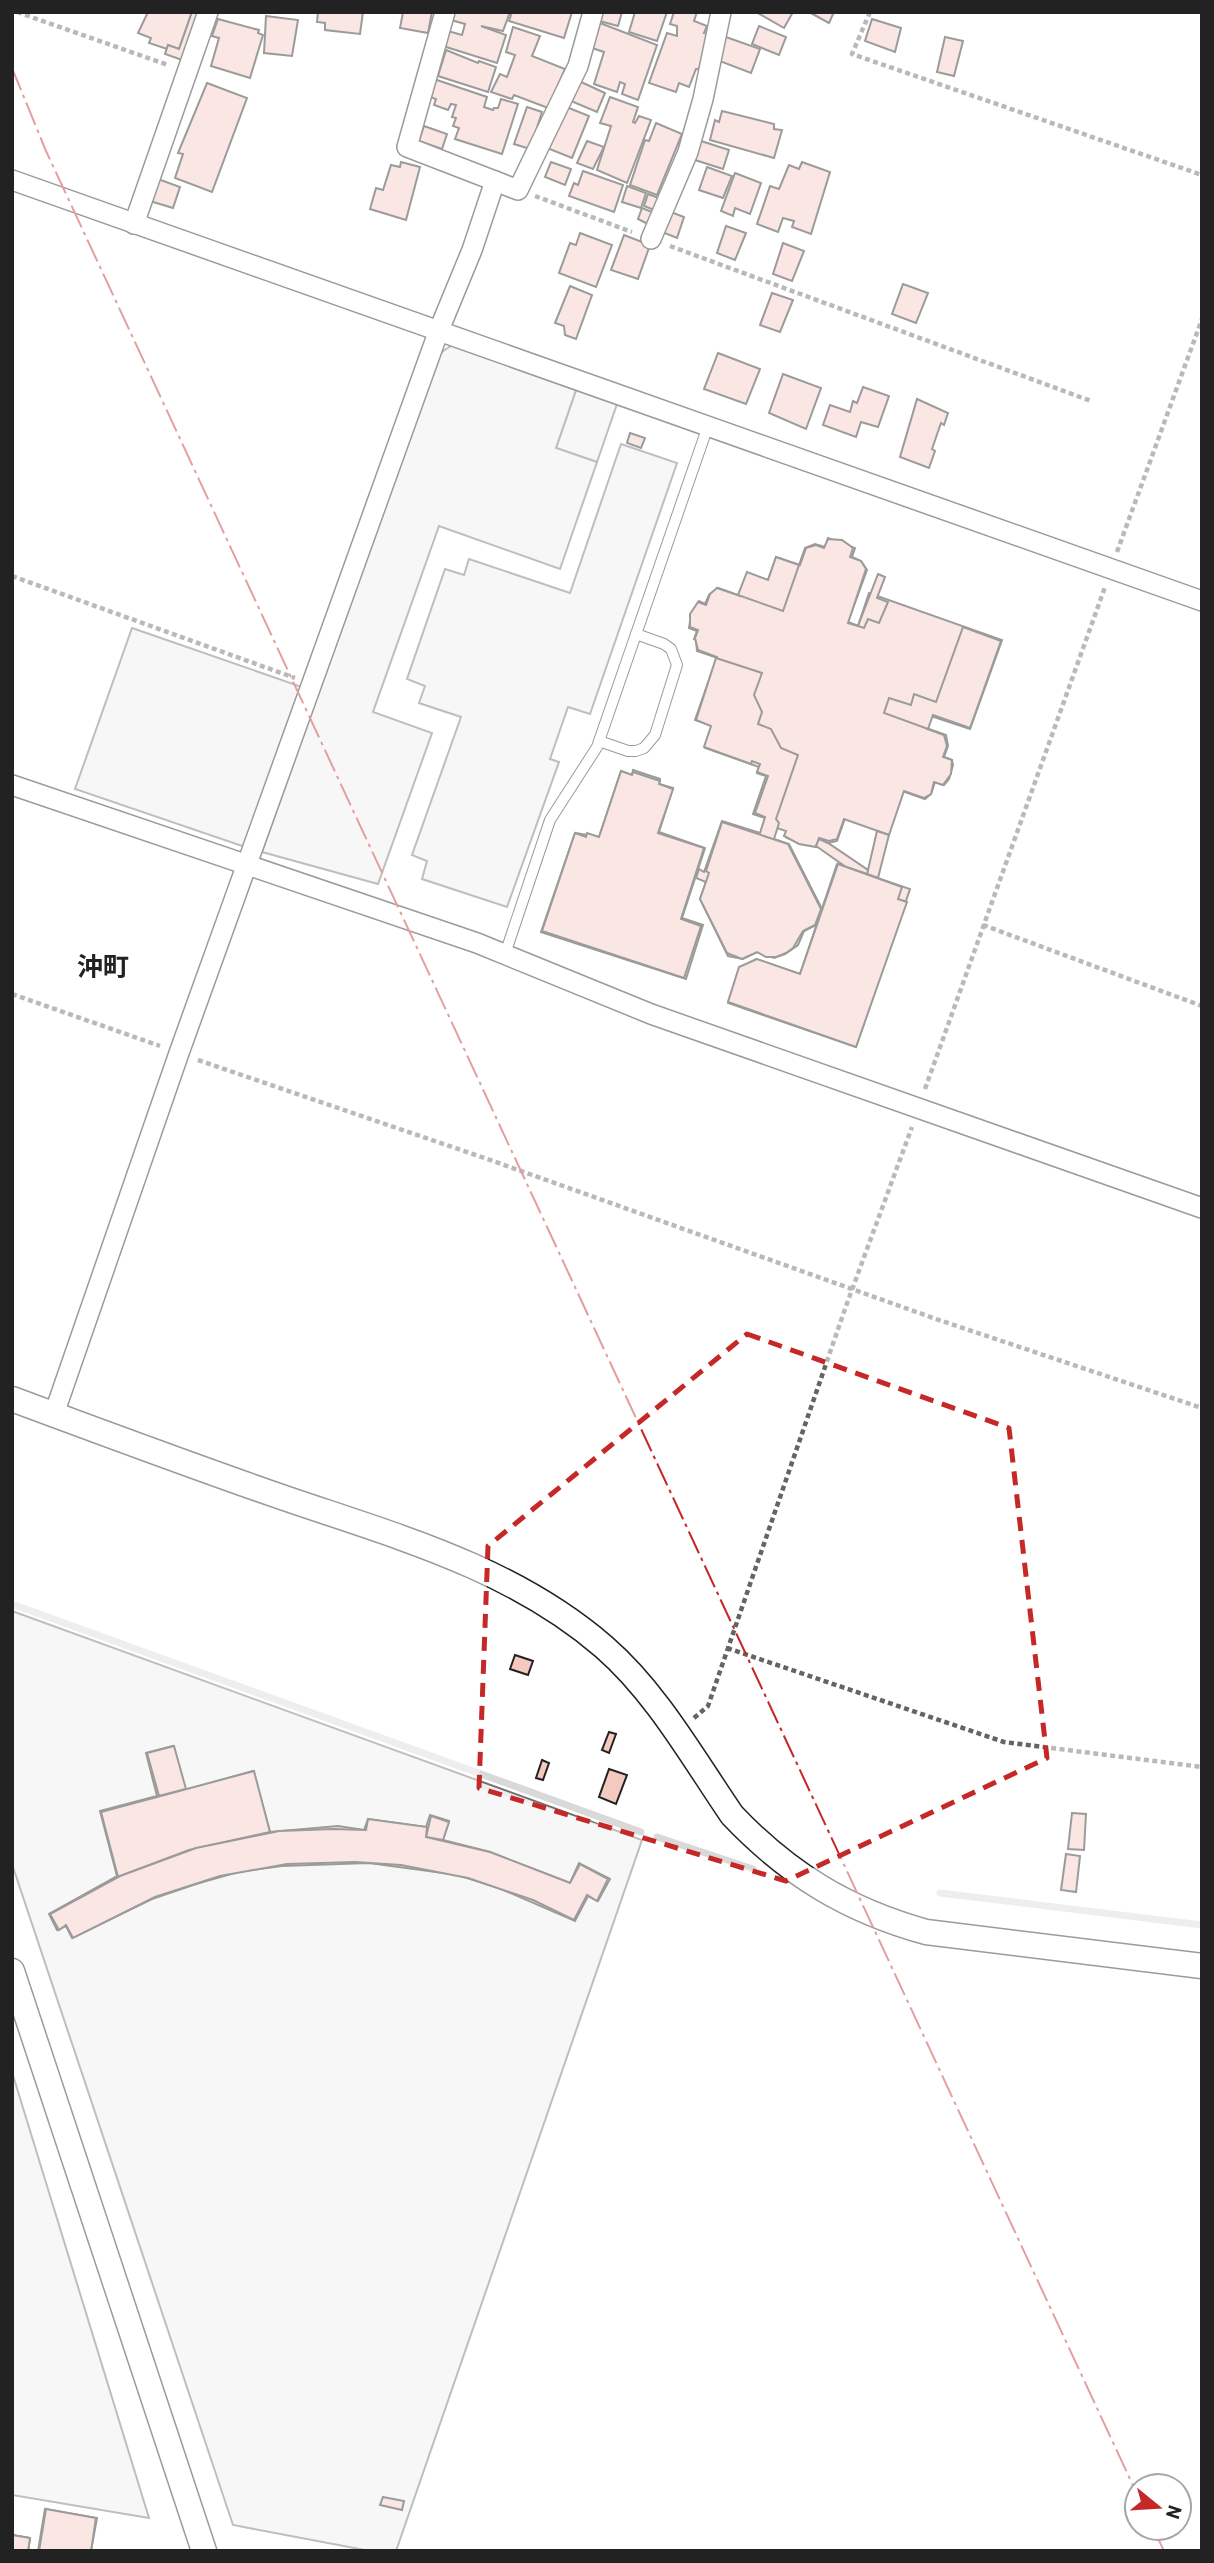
<svg xmlns="http://www.w3.org/2000/svg" width="1214" height="2563" viewBox="0 0 1214 2563" font-family="Barlow,'Noto Sans JP',sans-serif">
<style>
.green{fill:#eee;stroke:#6f6f6f;stroke-width:2}
.parking{fill:#ededed;stroke:#6f6f6f;stroke-width:2}
.lines{fill:none;stroke-linecap:round;stroke-linejoin:round}
.stream{stroke:#d9d9d9;stroke-width:7}
.building{fill:#f3c9c0;stroke:#222;stroke-width:2}
.service-casing{stroke:#222;stroke-width:12}
.minor-casing{stroke:#222;stroke-width:22}
.tertiary-casing{stroke:#222;stroke-width:27}
.path{stroke:#646464;stroke-width:4.5;stroke-dasharray:5 3.5;stroke-linecap:butt}
.service{stroke:#fff;stroke-width:10}
.minor{stroke:#fff;stroke-width:19}
.tertiary{stroke:#fff;stroke-width:24}
.power{stroke:#c62828;stroke-width:2;stroke-dasharray:24 5 3.5 5;stroke-linecap:butt}
.marked{fill:none;stroke:#c62828;stroke-width:5;stroke-dasharray:14 9;stroke-linejoin:round}
.labels{text-anchor:middle;stroke-width:5;stroke-linejoin:round;paint-order:stroke}
.quarter-label{font-size:26px;font-weight:bold;fill:#222;stroke:#fff}
</style>
<rect width="100%" height="100%" fill="#fff"/>
<g class="green">
<polygon points="576,390 617,404 597,462 556,448"/>
<polygon points="12,1611 642,1840 396,2551 370,2551 233,2525 12,1864"/>
</g>
<g class="parking">
<polygon points="452,345 576,390 556,448 597,462 560,569 439,526 373,712 432,733 378,884 262,852 439,354"/>
<polygon points="621,444 677,463 590,714 568,707 550,759 559,762 507,907 422,879 427,861 412,855 461,717 419,703 425,686 407,679 445,569 464,575 469,559 570,593"/>
<polygon points="132,628 302,687 248,848 75,789"/>
<polygon points="12,2072 149,2518 12,2495"/>
</g>
<g class="lines">
<g class="stream">
<polyline points="12,1604 641,1832"/>
<polyline points="657,1837 753,1869"/>
<polyline points="940,1893 1202,1925"/>
</g>
</g>
<g class="building">
<polygon points="148,12 192,12 179,49 168,45 167,49 149,43 151,38 138,33"/>
<polygon points="192,12 199,12 182,60 165,54 168,45 179,49"/>
<polygon points="318,12 363,12 360,34 325,30 325,23 317,22"/>
<polygon points="403,12 432,12 428,33 400,28"/>
<polygon points="453,12 510,12 503,31 481,26 506,35 497,63 443,46 448,31 462,35 465,24 451,20"/>
<polygon points="512,12 572,12 564,38 509,21"/>
<polygon points="599,12 622,12 618,26 596,20"/>
<polygon points="635,12 667,12 657,41 629,32"/>
<polygon points="674,12 697,12 694,21 707,26 704,33 708,34 699,69 696,69 689,87 679,83 676,92 649,83 667,33 677,36 677,26 670,24"/>
<polygon points="756,12 793,12 784,28"/>
<polygon points="809,12 834,12 829,23"/>
<polygon points="266,16 298,20 292,56 264,53"/>
<polygon points="218,19 259,30 258,33 263,35 250,78 211,66 219,38 212,36"/>
<polygon points="872,19 901,28 895,52 865,41"/>
<polygon points="600,23 657,45 638,100 622,94 625,84 620,82 617,92 594,84 604,52 592,48"/>
<polygon points="759,26 786,37 779,55 752,44"/>
<polygon points="513,27 540,36 532,56 565,69 548,108 514,95 512,99 491,92 500,74 507,77 515,55 506,52"/>
<polygon points="726,37 760,49 751,73 717,60"/>
<polygon points="945,37 963,41 954,76 937,72"/>
<polygon points="446,50 478,63 479,61 496,67 488,92 438,76"/>
<polygon points="434,79 487,97 484,107 493,110 494,108 498,108 501,99 518,104 502,154 455,139 459,128 453,126 456,118 452,117 456,105 451,104 448,110 434,105 436,99 428,96"/>
<polygon points="579,81 605,93 597,112 571,101"/>
<polygon points="207,83 247,98 212,192 175,178 183,154 178,153"/>
<polygon points="610,97 638,107 633,122 635,123 639,116 651,120 627,183 597,170 611,126 600,123"/>
<polygon points="564,106 589,116 572,158 547,148"/>
<polygon points="527,107 542,112 530,149 514,144"/>
<polygon points="722,111 774,124 774,129 782,130 774,158 710,140 715,120 719,122"/>
<polygon points="656,123 682,134 657,195 630,185 645,140 649,141"/>
<polygon points="424,126 447,134 442,149 419,141"/>
<polygon points="587,141 604,147 593,169 577,163"/>
<polygon points="701,141 729,150 723,169 695,160"/>
<polygon points="401,162 420,167 406,220 370,209 376,188 383,190 391,165 400,167"/>
<polygon points="551,162 571,169 565,185 545,177"/>
<polygon points="802,162 830,172 811,234 792,227 794,221 783,218 778,232 757,224 770,186 779,189 789,165 799,169"/>
<polygon points="707,167 732,176 723,198 699,190"/>
<polygon points="583,171 623,185 614,212 569,196 574,183 578,185"/>
<polygon points="735,173 761,183 750,214 735,208 733,216 721,211"/>
<polygon points="158,179 180,187 173,208 150,201"/>
<polygon points="627,186 646,193 641,208 622,202"/>
<polygon points="648,194 659,198 654,210 644,206"/>
<polygon points="642,208 652,212 648,224 638,219"/>
<polygon points="671,212 684,217 677,238 662,232"/>
<polygon points="726,226 746,233 735,260 717,253"/>
<polygon points="580,233 612,245 596,287 559,273 570,243 576,245"/>
<polygon points="624,235 650,245 638,279 611,270"/>
<polygon points="783,243 804,251 792,281 773,274"/>
<polygon points="903,284 928,293 916,323 892,314"/>
<polygon points="570,286 592,295 576,339 565,335 564,326 555,323"/>
<polygon points="772,293 793,300 780,332 760,325"/>
<polygon points="718,353 760,369 746,404 704,389"/>
<polygon points="783,374 821,388 806,429 769,413"/>
<polygon points="863,387 889,396 878,427 861,422 856,437 823,425 830,405 850,412 853,401 857,403"/>
<polygon points="917,399 948,413 944,425 941,423 932,449 935,451 929,468 900,457"/>
<polygon points="630,433 645,438 641,448 627,443"/>
<polygon points="828,538 855,548 852,557 861,561 867,570 848,622 864,628 868,619 880,623 888,601 963,627 936,702 914,694 911,704 889,698 884,713 946,735 948,746 944,757 952,760 953,765 949,779 944,785 935,782 931,794 925,799 860,776 837,841 828,843 819,839 816,846 787,838 790,829 776,819 799,755 781,748 771,729 758,724 762,712 754,695 762,673 697,651 696,640 694,639 697,631 689,628 691,615 699,601 705,604 709,595 718,588 783,611 805,548 815,544 825,547"/>
<polygon points="828,539 842,540 853,548 850,557 861,561 866,569 848,623 858,626 869,593 1002,640 970,729 931,716 927,729 944,735 947,746 943,757 952,760 951,774 943,785 934,782 931,794 924,798 904,791 889,835 844,819 837,839 829,841 819,838 816,847 799,844 784,836 786,831 768,825 771,820 753,814 766,776 757,773 759,767 705,748 712,726 695,720 717,657 698,650 695,638 698,630 690,627 690,614 698,602 706,605 710,594 717,588 740,596 747,573 768,580 776,557 800,565 806,548 816,545 824,548"/>
<polygon points="776,557 799,565 783,611 738,595 747,572 768,580"/>
<polygon points="878,574 885,577 877,598 888,602 879,623 868,619 864,628 858,626"/>
<polygon points="963,627 1001,641 970,728 933,715 928,729 884,713 889,698 911,705 914,694 936,702"/>
<polygon points="716,658 762,673 754,695 762,712 758,724 771,729 781,748 798,755 776,819 779,823 774,839 789,844 822,909 816,925 804,931 798,945 785,954 774,958 757,952 743,959 728,956 700,899 706,882 696,878 699,869 704,872 722,821 760,833 765,817 755,813 768,776 757,772 760,764 752,761 751,764 704,747 711,726 696,720"/>
<polygon points="633,770 660,779 659,784 673,788 659,832 705,848 682,918 703,925 686,979 541,932 575,833 599,837 621,771 632,775"/>
<polygon points="621,771 632,775 633,772 660,781 659,784 673,789 658,833 704,848 681,919 701,926 684,978 542,931 575,833 586,837 587,833 599,837"/>
<polygon points="722,822 788,844 821,909 815,925 803,931 793,948 786,953 776,957 766,957 757,952 742,959 727,953 700,899 709,873 706,871"/>
<polygon points="877,831 889,835 878,878 867,874"/>
<polygon points="819,839 828,843 868,870 867,874 846,867 816,846"/>
<polygon points="837,864 910,889 856,1047 728,1003 740,968 756,959 800,974"/>
<polygon points="838,864 902,887 898,899 907,902 856,1047 728,1002 739,967 757,959 800,974"/>
<polygon points="515,1655 533,1661 528,1675 510,1669"/>
<polygon points="609,1732 616,1734 609,1753 602,1750"/>
<polygon points="173,1746 185,1790 253,1771 270,1832 338,1826 364,1830 368,1819 426,1827 430,1815 449,1821 443,1840 490,1852 570,1883 579,1863 610,1879 598,1901 588,1896 575,1921 501,1889 458,1875 369,1863 282,1866 238,1872 196,1884 152,1899 72,1938 66,1926 57,1930 49,1914 117,1876 100,1811 157,1796 146,1753"/>
<polygon points="174,1746 186,1789 159,1796 147,1753"/>
<polygon points="542,1760 549,1763 543,1780 536,1778"/>
<polygon points="609,1769 627,1775 616,1804 599,1797"/>
<polygon points="254,1771 270,1832 189,1850 118,1877 101,1812"/>
<polygon points="1072,1813 1086,1814 1084,1850 1068,1849"/>
<polygon points="431,1816 449,1822 443,1840 426,1837"/>
<polygon points="368,1819 427,1827 426,1837 490,1852 570,1883 580,1864 608,1879 597,1901 587,1895 574,1920 533,1900 468,1878 401,1865 355,1862 287,1864 220,1876 155,1897 73,1938 66,1925 59,1930 50,1914 120,1876 196,1848 279,1831 333,1829 366,1830"/>
<polygon points="1066,1854 1080,1856 1076,1892 1061,1890"/>
<polygon points="383,2497 404,2501 402,2510 380,2505"/>
<polygon points="45,2509 97,2518 91,2551 38,2551"/>
<polygon points="46,2509 96,2518 91,2551 39,2551"/>
<polygon points="12,2535 30,2538 28,2551 12,2551"/>
<polygon points="12,2535 30,2538 28,2551 12,2551"/>
<polygon points="12,2535 30,2538 28,2551 12,2551"/>
</g>
<g class="lines">
<defs>
<g id="service">
<polyline points="599,741 628,751 636,751 644,748 655,735 677,665 671,649 664,644 636,634"/>
<polyline points="505,954 550,820 597,747 708,426"/>
</g>
<g id="minor">
<polyline points="445,12 407,147 495,181"/>
<polyline points="12,180 1202,601"/>
<polyline points="134,224 208,12"/>
<polyline points="651,239 688,152 703,99 721,12"/>
<polyline points="12,785 477,943 651,1014 1202,1208"/>
<polyline points="54,1414 179,1053 439,330 472,250 495,181 518,190 578,66 593,12"/>
</g>
<g id="tertiary">
<path d="M12,1399C98,1431 184,1463 270,1493C387,1534 508,1564 604,1647C656,1692 693,1758 732,1815C788,1874 847,1910 926,1932L1202,1966"/>
<polyline points="12,1971 204,2551"/>
</g>
</defs>
<use href="#service" class="service-casing"/>
<use href="#minor" class="minor-casing"/>
<use href="#tertiary" class="tertiary-casing"/>
<g class="path">
<polyline points="17,12 168,65"/>
<polyline points="870,12 852,54 1202,175"/>
<polyline points="535,196 632,232"/>
<polyline points="670,246 1091,401"/>
<polyline points="1117,552 1202,319"/>
<polyline points="12,576 295,678"/>
<polyline points="983,925 1202,1006"/>
<polyline points="12,994 160,1046"/>
<polyline points="198,1060 493,1161 936,1319 1202,1408"/>
<polyline points="925,1089 1105,587"/>
<polyline points="727,1648 1004,1742 1202,1767"/>
<polyline points="694,1718 708,1706 846,1306 912,1127"/>
</g>
<use href="#service" class="service"/>
<use href="#minor" class="minor"/>
<use href="#tertiary" class="tertiary"/>
<g class="power">
<polyline points="12,68 46,151 1137,2494"/>
<polyline points="1153,2528 1164,2551"/>
</g>
</g>
<path d="M0 0H1214V2563H0ZM747,1334L1009,1428L1047,1758L786,1881L479,1788L488,1546Z" fill="#fff" fill-opacity=".55" fill-rule="evenodd"/>
<path class="marked" d="M747,1334L1009,1428L1047,1758L786,1881L479,1788L488,1546Z"/>
<g class="labels">
<g class="quarter-label">
<text x="103" y="976">沖町</text>
</g>
</g>
<rect width="1214" height="2563" fill="none" stroke="#222222" stroke-width="28"/>
<g transform="translate(1158 2507) rotate(108)"><circle r="33" fill="#ffffff" stroke="#a7a7a7" stroke-width="2"/>
<path d="M0-5L12 26L0 18L-12 26Z" fill="#c62828"/>
<text y="-10" font-size="19" font-weight="bold" text-anchor="middle" fill="#222222">N</text>
</g>
</svg>
